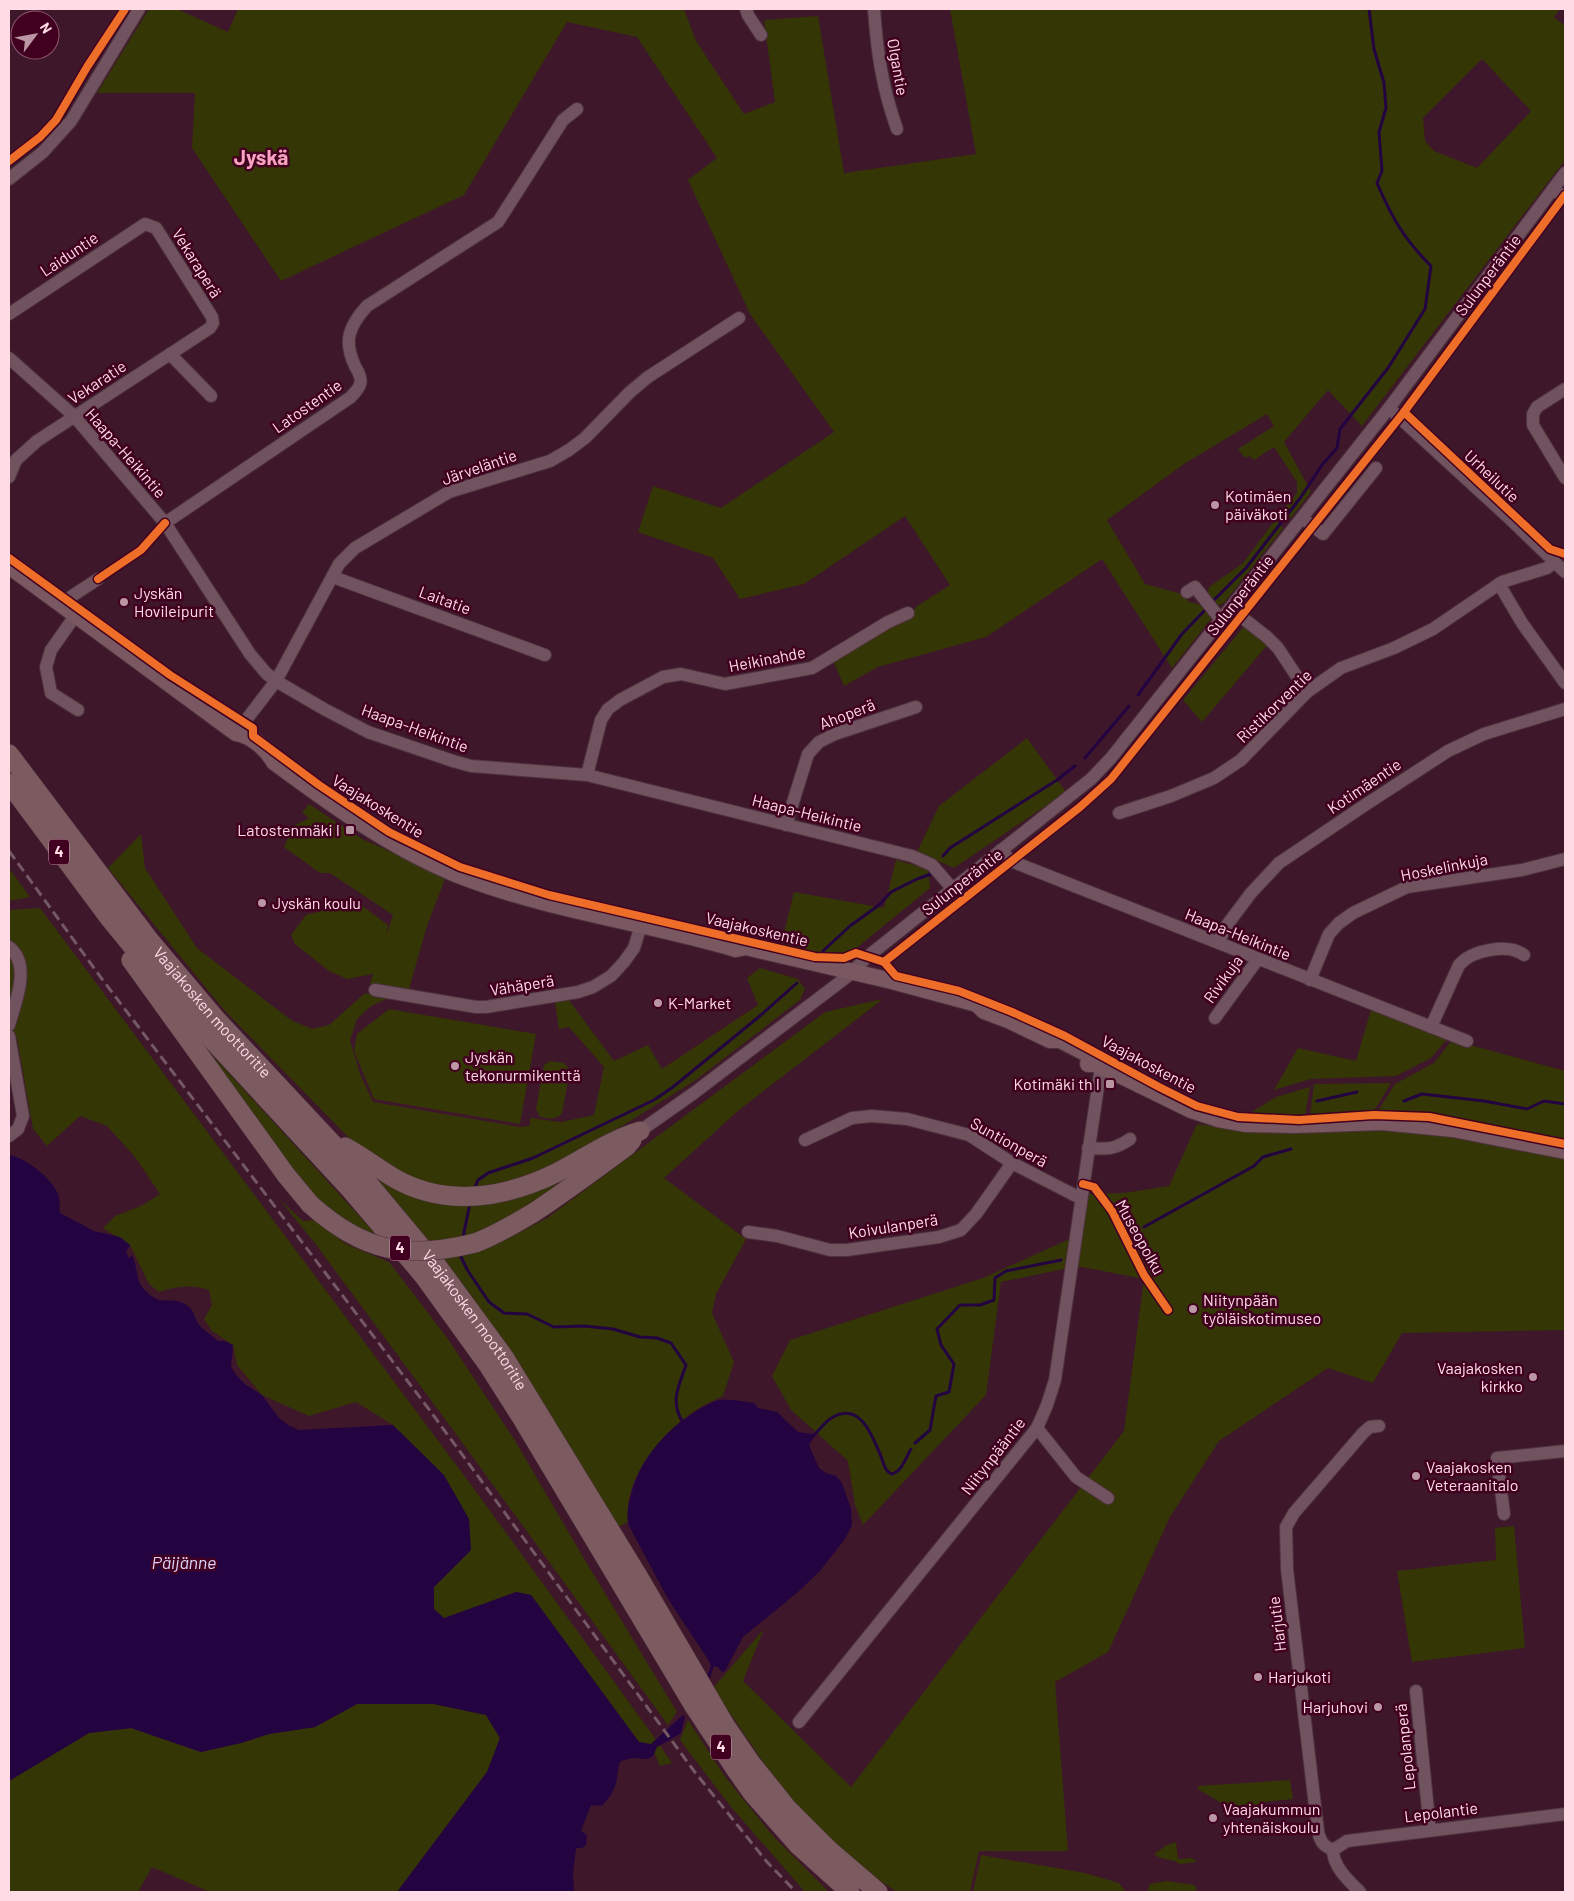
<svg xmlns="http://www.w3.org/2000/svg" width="1574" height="1901" viewBox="0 0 1574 1901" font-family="Barlow,sans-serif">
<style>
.green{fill:#343606;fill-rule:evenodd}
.water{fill:#230441}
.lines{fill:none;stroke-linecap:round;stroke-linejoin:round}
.stream{stroke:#230441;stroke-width:3}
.minor-casing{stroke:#4e323e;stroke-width:14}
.major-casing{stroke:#4e323e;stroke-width:18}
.highway-casing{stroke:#4e323e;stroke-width:20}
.minor{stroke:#71525f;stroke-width:12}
.major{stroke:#7a5861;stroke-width:16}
.highway{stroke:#7b5a60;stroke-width:19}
.rail{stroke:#755865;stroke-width:3;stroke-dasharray:10 5;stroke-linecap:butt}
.highway-bridge-casing{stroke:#4e323e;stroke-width:20;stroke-linecap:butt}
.highway-bridge{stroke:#7b5a60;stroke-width:19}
.cycleway-casing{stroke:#420020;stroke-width:11}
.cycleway{stroke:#ee6e29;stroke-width:8}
.poi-dot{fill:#bb96a4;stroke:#420020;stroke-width:2}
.labels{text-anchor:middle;stroke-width:5;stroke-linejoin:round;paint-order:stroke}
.shield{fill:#420020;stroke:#c699ab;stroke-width:1}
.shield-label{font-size:15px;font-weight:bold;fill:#ffdbe6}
.street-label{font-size:16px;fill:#ffdbe6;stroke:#420020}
.poi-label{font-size:16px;fill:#ffdbe6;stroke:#420020;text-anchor:start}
.water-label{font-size:18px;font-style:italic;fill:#dfd4fc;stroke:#420020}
.district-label{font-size:21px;font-weight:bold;fill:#f8a4c1;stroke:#420020}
</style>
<rect width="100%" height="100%" fill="#3e172a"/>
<g class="green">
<path d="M149,9H177L228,32L238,9H684L696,41L744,114L775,102L764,20L818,16L844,173L976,154L950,9H1560L1554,17L1565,26V160L1362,426L1328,390L1284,442L1311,492L1291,518L1284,516L1283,510L1297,493V482L1274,447L1254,460L1249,456L1245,458L1238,449L1274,426L1267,414L1184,464L1107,520L1145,584L1182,594L1189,602C1201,604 1206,607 1211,619L1172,668L1102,559L986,637L878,667L844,686L832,658L910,614L917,606L950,585L905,516L804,584L740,599L713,558L638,532L653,486L721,508L834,432L750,314L688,180L717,158L637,37L567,22L464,195L281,281L192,148L195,93H97ZM1482,59L1531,111L1477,168L1434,151L1425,141L1423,118Z"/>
<polygon points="1276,522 1279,523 1283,528 1224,603 1217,606 1208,593 1209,587 1243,563 1273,523"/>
<polygon points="1246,624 1269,643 1202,722 1183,700"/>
<polygon points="1027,738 1066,792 954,868 917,852 939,806"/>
<polygon points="309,804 362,839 446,876 427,926 409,989 370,984 373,974 347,979 329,971 295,944 291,935 306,915 357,902 388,925 386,936 393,915 330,873 320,873 284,847 293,826 309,818 302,813"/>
<polygon points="141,834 145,868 197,948 291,1020 312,1029 329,1025 365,993 391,997 371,1006 357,1019 350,1040 360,1074 373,1102 520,1127 530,1126 530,1118 561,1122 594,1115 604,1067 569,1027 559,1029 555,1002 568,999 614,1061 648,1045 662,1069 758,1005 747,978 760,968 798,979 805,989 800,1000 696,1080 574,1156 515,1182 482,1189 450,1189 401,1174 374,1157 347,1136 224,1010 108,868"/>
<path d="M896,860L928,869L930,888L854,950C830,958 805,949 781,945L794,892L884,908Z"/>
<polygon points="9,868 30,897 9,901"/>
<path d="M40,908L472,1486L652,1734L672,1763L660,1766L651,1745L639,1742L531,1595L516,1592L444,1619L434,1609V1587L471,1550L393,1425L356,1402L309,1416L262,1395L237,1365L233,1345L212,1331L204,1319L212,1305L209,1290C192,1284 176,1286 159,1292L149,1284L130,1245L103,1228L115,1216L141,1206L160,1194L135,1157L107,1126L80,1116L47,1146L33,1129L17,1038L9,1026V910Z"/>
<path d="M883,999L739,1110L664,1178L746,1239L716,1294L712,1313L734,1362L723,1396C715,1400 707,1403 699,1408C663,1431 623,1476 628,1522L618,1527L511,1353L462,1283L367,1170L470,1202L622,1141L489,1244L496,1245L547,1218L825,1012Z"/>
<polygon points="1372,1006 1448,1038 1431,1058 1396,1076 1311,1079 1274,1090 1298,1048 1356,1061"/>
<polygon points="389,1009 536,1034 520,1124 374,1099 354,1051 357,1034"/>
<polygon points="182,1022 371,1229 384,1241 362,1234 310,1193"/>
<polygon points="1452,1040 1565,1071 1565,1141 1426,1112 1378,1111 1395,1084 1434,1063"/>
<path d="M550,1061L564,1063L570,1070L562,1113C555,1121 549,1118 540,1117L536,1109L544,1065Z"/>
<polygon points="1391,1083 1374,1111 1310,1115 1314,1084"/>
<polygon points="1310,1087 1305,1115 1249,1114 1276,1097"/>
<polygon points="1197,1124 1247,1131 1382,1128 1451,1135 1565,1159 1565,1330 1402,1333 1373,1383 1328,1368 1219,1441 1170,1517 1108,1652 1055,1682 1068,1851 979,1851 970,1892 897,1892 882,1882 845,1853 801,1809 774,1778 713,1688 764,1629 743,1681 851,1787 1124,1431 1144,1279 1072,1265 1082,1194 1124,1193 1169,1186"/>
<polygon points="279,1199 303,1221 315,1220 346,1244 389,1262 448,1339 514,1439 586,1562 677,1712 668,1725 464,1445 314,1242"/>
<polygon points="1074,1237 1064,1269 1001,1282 986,1395 863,1525 855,1505 848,1461 791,1410 772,1376 790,1340 983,1278"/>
<polygon points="1514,1526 1525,1648 1412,1662 1397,1571 1496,1560 1495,1528"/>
<polygon points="357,1704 434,1704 486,1715 500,1738 487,1772 397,1892 210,1892 152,1867 138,1892 9,1892 9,1781 89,1733 131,1728 201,1752 241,1743 269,1734 315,1727"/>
<polygon points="688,1720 726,1778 774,1837 829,1892 805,1892 731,1807 680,1740"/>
<polygon points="1290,1780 1293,1799 1263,1802 1264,1809 1242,1811 1226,1806 1198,1789 1198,1786"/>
<path d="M1176,1842L1178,1859L1192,1858L1197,1862L1180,1864C1172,1858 1162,1861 1154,1854L1167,1845Z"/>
<polygon points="981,1855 1085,1873 1119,1883 1126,1892 973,1892"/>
<polygon points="1166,1881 1195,1885 1197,1892 1149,1892 1148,1890 1150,1884"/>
</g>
<g class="water">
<path d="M9,1155C25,1157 55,1180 59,1197C60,1202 59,1208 60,1213L94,1231L120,1237L130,1245L126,1252L129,1258L132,1255C138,1266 135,1278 143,1288C161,1309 169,1295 185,1304C194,1309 193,1315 198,1323C203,1331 211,1334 218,1341H224L233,1345L231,1367L237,1376L246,1385L262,1395L279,1418L288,1425L299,1430L393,1425L444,1475L469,1519L471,1550L434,1587V1609L444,1618L516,1592L531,1595L639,1742L651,1744L683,1715L685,1717L681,1733L678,1735L657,1747L653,1756L648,1759L632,1758L621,1761L619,1764L616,1784L611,1795L602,1806L591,1805L581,1831L587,1835L586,1845L582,1848H576L573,1873L574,1891L576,1892H397L487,1772L500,1738L486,1715L434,1704H357L315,1727L269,1734L241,1743L201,1752L131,1728L89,1733L9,1781Z"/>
<path d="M734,1400L754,1403L758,1408L777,1412L798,1432L812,1434L814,1437L809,1445L819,1468L826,1473L836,1476L842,1483L851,1509L852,1525L845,1539L820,1571L798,1592L743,1637L725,1671L722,1672L718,1667L711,1666L707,1658L668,1599L629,1526C626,1515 628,1506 631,1495C641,1453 676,1419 715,1401C721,1399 729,1400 734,1400Z"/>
</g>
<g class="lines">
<g class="stream">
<path d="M1211,603L1246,568L1301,497L1322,465L1337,448L1340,429L1388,368L1425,309L1431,266C1404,239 1392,218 1377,183L1382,171L1379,132L1386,108L1384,83L1374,49L1369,9"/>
<polyline points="1138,695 1182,634 1207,608"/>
<polyline points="1085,758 1129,706"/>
<polyline points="943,856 950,848 1057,780 1075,766"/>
<polyline points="823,951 850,926 879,905 891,892 917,879 934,873"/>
<polyline points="1317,1101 1357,1092"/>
<polyline points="1404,1101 1422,1094 1484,1101 1527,1109 1544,1101 1565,1104"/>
<polyline points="476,1185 478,1180 488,1173 533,1158 654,1100 673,1087 761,1015 797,983"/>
<polyline points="1144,1227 1254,1166 1263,1157 1291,1149"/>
<polyline points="463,1237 469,1208"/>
<path d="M461,1257L468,1271L489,1302L504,1313L527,1314L554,1327L584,1326L613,1329L640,1337L657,1338L671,1343L686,1365C679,1386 670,1400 682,1421"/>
<path d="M813,1436C819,1431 823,1424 830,1419C858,1400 871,1432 880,1454C884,1462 883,1469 891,1474C902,1472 905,1459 911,1449"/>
<polyline points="915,1443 930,1430 936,1396 949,1392 954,1364 941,1345 937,1329 960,1305 980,1305 994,1300 995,1278 1006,1271 1061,1260"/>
<polyline points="709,1676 712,1667"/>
</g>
<defs>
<g id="minor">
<polyline points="746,9 748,15 761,35"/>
<path d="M874,9C877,52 882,87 897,129"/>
<polyline points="9,179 43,152 71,121 139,9"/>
<polyline points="1553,189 1565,198"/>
<polyline points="9,314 145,224 156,228 212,317 213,323 210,328 37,441 16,460 9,477"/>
<polyline points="170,354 211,396"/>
<polyline points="9,358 74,416 165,523 250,654 266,673 276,681 324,709 368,732 453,761 471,766 587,775 912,856 932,865 952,888"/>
<polyline points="1565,389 1537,407 1533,414 1533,425 1565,478"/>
<polyline points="1389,408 1508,517 1565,572"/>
<polyline points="1302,518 1323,534 1376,468"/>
<path d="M165,523L351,397C354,393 359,389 360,384C362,379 358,371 355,366C343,341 349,326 367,306L498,222L563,120L577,109"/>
<polyline points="333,577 545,655"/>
<polyline points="1499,584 1522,623 1565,683"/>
<polyline points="1187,592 1195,587 1221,620"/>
<polyline points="62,606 66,600 98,579"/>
<polyline points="1230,608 1267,637 1278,648 1307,692"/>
<polyline points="75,616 51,650 46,667 51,693 78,710"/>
<polyline points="236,733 276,681 339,564 355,548 449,492 550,461 569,450 585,438 630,392 648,377 739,318"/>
<polyline points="587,775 601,720 608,709 620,700 663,677 681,674 725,684 812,668 888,622 908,613"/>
<polyline points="1119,813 1171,796 1214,778 1241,760 1307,692 1341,668 1394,648 1433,629 1502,582 1547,568 1555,562"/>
<polyline points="786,825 808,754 819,742 835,734 916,707"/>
<polyline points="1001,850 1011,861 1467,1041"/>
<polyline points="1218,942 1227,925 1251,893 1279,863 1365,805 1448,751 1484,734 1565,709"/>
<path d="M9,947C32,965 15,1003 9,1025"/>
<polyline points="1310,980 1329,934 1339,923 1353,913 1407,887 1522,870 1565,859"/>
<polyline points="375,990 476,1007 486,1007 578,992 593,987 611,976 624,962 634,948 641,925"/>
<polyline points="1215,1018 1258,959"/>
<path d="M1431,1027L1459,965C1472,950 1508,943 1524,955"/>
<polyline points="9,1036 23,1116 18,1129 9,1136"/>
<polyline points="640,1131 694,1093 848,976 867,957 1091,779 1111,758 1389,408 1565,173"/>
<polyline points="805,1140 852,1118 872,1116 907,1119 969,1135 1012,1163 1080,1198"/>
<path d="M1088,1148C1107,1149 1114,1150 1130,1139"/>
<polyline points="748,1232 777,1236 830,1250 847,1250 939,1237 961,1230 976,1214 1012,1163"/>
<polyline points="1037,1428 1076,1477 1108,1498"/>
<polyline points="1504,1514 1497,1458 1565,1451"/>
<polyline points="1416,1691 1430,1830"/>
<polyline points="799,1722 1037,1428 1047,1405 1055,1380 1101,1066"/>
<path d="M1333,1850C1323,1846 1320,1841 1318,1831L1287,1569L1286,1527L1294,1513L1363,1433L1370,1427L1379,1426"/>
<polyline points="1333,1850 1347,1841 1565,1814"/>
<path d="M1333,1850C1333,1867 1349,1881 1360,1892"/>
</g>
<g id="major">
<path d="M9,566L236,733C251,735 267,749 274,762C331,804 391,848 458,875C547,910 644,922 736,949L746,947L892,981L977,1004L984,1011L1008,1020L1050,1040H1060L1091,1056L1097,1064"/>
<polyline points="1088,1064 1097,1064 1191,1110 1218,1119 1246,1124 1296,1125 1382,1122 1453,1129 1565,1151"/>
</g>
<g id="highway">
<path id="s1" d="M9,754L150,941L215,1018L358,1171L438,1267L504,1357L638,1576L725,1725L751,1763L787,1808L829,1850L878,1892"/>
<polyline points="9,783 110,919 164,985 203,1030 350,1189 423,1275 488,1365 523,1420 694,1706 736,1770 753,1794 798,1845 850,1892"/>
<polyline points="131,960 286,1175 310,1204"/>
<path d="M345,1147C362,1156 377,1168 394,1178C446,1208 506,1198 558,1172C585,1158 610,1140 640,1131"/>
<path d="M475,1243C495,1236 514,1224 533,1213C565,1192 596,1169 627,1146L632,1140"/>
</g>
</defs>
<use href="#minor" class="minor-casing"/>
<use href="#major" class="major-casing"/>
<use href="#highway" class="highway-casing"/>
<use href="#minor" class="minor"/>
<use href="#major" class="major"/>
<use href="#highway" class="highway"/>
<polyline class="rail" points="9,851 102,979 428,1408 694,1771 767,1862 796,1892"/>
<defs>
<path id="highway-bridge" d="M310,1204C363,1252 407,1260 475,1243"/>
</defs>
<use href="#highway-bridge" class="highway-bridge-casing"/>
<use href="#highway-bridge" class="highway-bridge"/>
<defs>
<g id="cycleway">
<polyline points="9,161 40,137 56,120 87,67 125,9"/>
<polyline points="1404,412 1550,549 1565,554"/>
<polyline points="9,558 170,675 253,728 253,736 319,785 389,832 460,867 549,895 815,957 844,958 856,953 884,962 896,976 959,991 1012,1012 1065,1036 1159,1087 1197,1106 1238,1117 1299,1120 1374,1115 1429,1117 1565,1144"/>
<polyline points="98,579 141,550 165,523"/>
<polyline points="884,962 1080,807 1111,779 1404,412 1565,195"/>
<polyline points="1083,1184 1094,1187 1112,1211 1144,1275 1168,1310"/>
</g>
</defs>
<use href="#cycleway" class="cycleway-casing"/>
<use href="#cycleway" class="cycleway"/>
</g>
<g class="poi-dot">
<circle cx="1215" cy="505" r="5"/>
<circle cx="124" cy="602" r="5"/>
<rect x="345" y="825" width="10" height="10" rx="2.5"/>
<circle cx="262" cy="903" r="5"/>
<circle cx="658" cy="1003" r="5"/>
<circle cx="455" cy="1066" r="5"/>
<rect x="1105" y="1079" width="10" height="10" rx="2.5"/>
<circle cx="1193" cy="1309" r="5"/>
<circle cx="1533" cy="1377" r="5"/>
<circle cx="1416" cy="1476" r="5"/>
<circle cx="1258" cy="1677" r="5"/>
<circle cx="1378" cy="1707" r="5"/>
<circle cx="1213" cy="1818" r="5"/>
</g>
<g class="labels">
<g class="shield">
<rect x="49" y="839.5" width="20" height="25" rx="4"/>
<rect x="390" y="1235.5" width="20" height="25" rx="4"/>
<rect x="711" y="1734.5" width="20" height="25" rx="4"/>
</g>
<g class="shield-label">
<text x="59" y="857">4</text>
<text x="400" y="1253">4</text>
<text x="721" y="1752">4</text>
</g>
<g class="street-label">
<text transform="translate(898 67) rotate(80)" y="6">Olgantie</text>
<text transform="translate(69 254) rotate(-34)" y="6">Laiduntie</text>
<text transform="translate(197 263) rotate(58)" y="6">Vekaraperä</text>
<text transform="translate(1488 275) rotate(-53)" y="6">Sulunperäntie</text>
<text transform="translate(97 382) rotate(-33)" y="6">Vekaratie</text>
<text transform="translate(307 406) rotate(-35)" y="6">Latostentie</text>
<text transform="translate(126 453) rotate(49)" y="6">Haapa-Heikintie</text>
<text transform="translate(479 467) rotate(-19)" y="6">Järveläntie</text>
<text transform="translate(1492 476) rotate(43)" y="6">Urheilutie</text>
<text transform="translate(1240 595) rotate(-52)" y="6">Sulunperäntie</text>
<text transform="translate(445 600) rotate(20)" y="6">Laitatie</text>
<text transform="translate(767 659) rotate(-11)" y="6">Heikinahde</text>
<text transform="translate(1274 706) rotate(-44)" y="6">Ristikorventie</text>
<text transform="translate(847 714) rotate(-21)" y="6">Ahoperä</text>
<text transform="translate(415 728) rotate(20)" y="6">Haapa-Heikintie</text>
<text transform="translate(1364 786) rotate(-34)" y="6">Kotimäentie</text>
<text transform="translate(378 806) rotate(32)" y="6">Vaajakoskentie</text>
<text transform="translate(807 813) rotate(14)" y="6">Haapa-Heikintie</text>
<text transform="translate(1444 867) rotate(-11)" y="6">Hoskelinkuja</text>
<text transform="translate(962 882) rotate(-38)" y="6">Sulunperäntie</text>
<text transform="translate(757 929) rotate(13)" y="6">Vaajakoskentie</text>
<text transform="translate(1238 934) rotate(22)" y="6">Haapa-Heikintie</text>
<text transform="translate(1223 979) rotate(-54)" y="6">Rivikuja</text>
<text transform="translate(522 985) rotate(-9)" y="6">Vähäperä</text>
<text dy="6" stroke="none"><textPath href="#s1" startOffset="329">Vaajakosken moottoritie</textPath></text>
<text transform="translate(1149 1064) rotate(28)" y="6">Vaajakoskentie</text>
<text transform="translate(1009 1142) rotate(29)" y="6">Suntionperä</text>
<text transform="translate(893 1226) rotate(-9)" y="6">Koivulanperä</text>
<text transform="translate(1140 1237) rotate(61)" y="6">Museopolku</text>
<text dy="6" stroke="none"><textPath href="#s1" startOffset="734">Vaajakosken moottoritie</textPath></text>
<text transform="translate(993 1456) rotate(-52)" y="6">Niitynpääntie</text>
<text transform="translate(1277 1624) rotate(-97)" y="6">Harjutie</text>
<text transform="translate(1405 1747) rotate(-96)" y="6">Lepolanperä</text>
<text transform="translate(1441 1812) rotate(-7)" y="6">Lepolantie</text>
</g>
<g class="poi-label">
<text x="1225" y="502">Kotimäen<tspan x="1225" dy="18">päiväkoti</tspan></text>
<text x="134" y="599">Jyskän<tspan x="134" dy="18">Hovileipurit</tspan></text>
<text x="340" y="836" text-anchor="end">Latostenmäki I</text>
<text x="272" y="909">Jyskän koulu</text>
<text x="668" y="1009">K-Market</text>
<text x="465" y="1063">Jyskän<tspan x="465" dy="18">tekonurmikenttä</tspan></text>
<text x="1100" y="1090" text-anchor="end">Kotimäki th I</text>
<text x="1203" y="1306">Niitynpään<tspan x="1203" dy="18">työläiskotimuseo</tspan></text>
<text x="1523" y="1374" text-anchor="end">Vaajakosken<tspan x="1523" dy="18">kirkko</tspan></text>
<text x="1426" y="1473">Vaajakosken<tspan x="1426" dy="18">Veteraanitalo</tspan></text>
<text x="1268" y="1683">Harjukoti</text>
<text x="1368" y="1713" text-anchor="end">Harjuhovi</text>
<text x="1223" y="1815">Vaajakummun<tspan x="1223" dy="18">yhtenäiskoulu</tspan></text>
</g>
<g class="water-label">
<text x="184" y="1569">Päijänne</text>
</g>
<g class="district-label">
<text x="261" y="165">Jyskä</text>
</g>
</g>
<rect width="1574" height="1901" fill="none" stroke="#ffdbe6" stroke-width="20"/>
<g transform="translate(35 35) rotate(58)"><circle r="24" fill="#420020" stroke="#8e586f"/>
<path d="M0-4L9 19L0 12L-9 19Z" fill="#bb96a4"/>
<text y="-8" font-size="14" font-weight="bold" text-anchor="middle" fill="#ffdbe6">N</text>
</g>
</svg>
